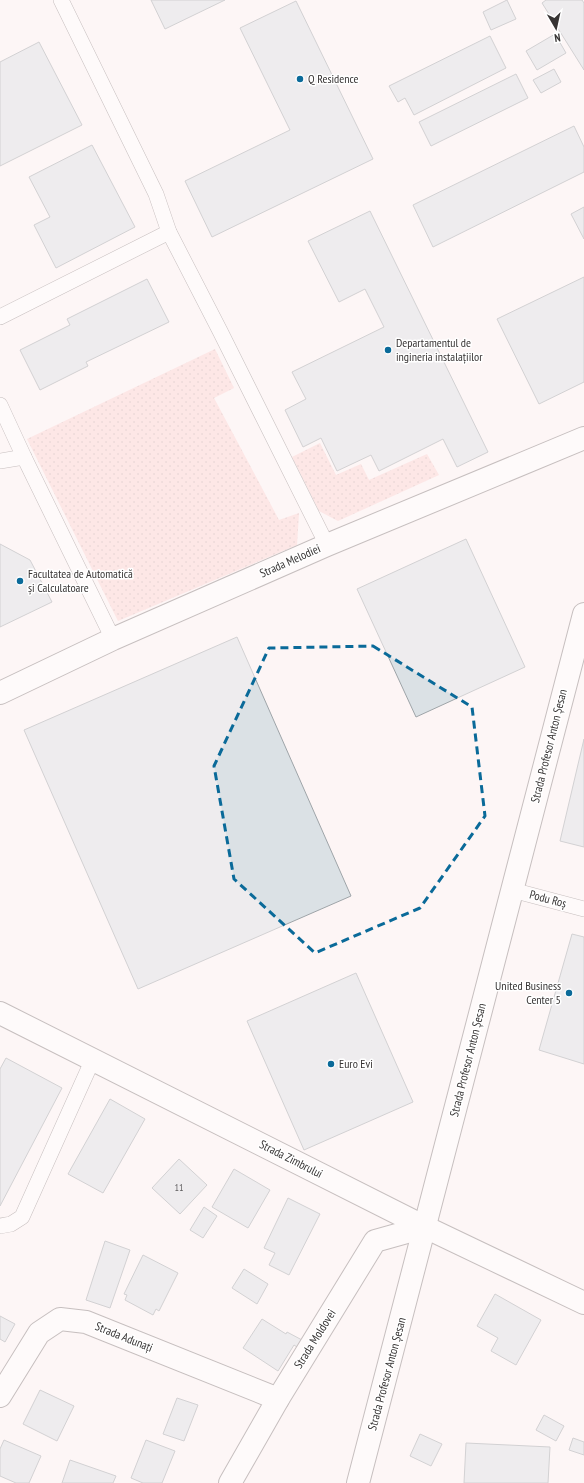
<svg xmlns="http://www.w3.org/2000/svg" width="584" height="1483" viewBox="0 0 584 1483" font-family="'PT Sans Narrow',sans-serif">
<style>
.grass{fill:url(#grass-dots)}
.building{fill:#dbe1e5;stroke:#9ea4a8}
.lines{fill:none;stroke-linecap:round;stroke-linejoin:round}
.service-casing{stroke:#847d7d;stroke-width:16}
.minor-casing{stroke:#847d7d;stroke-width:24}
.service{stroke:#fff;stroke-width:15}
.minor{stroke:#fff;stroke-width:22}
.marked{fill:none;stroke:#0a6a99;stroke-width:3;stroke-dasharray:8 5;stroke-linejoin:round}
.poi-dot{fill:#0a6a99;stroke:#fff;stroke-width:1.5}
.labels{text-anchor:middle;stroke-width:3;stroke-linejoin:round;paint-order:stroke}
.number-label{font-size:10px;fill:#605f60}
.poi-label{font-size:12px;fill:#373434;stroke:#fff;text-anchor:start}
.street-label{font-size:12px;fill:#373434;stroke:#fff}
</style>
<defs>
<pattern id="grass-dots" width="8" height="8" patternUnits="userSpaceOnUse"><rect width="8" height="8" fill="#fcd4d3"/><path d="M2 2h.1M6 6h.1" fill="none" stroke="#d9b7b6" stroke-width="1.8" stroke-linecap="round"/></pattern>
</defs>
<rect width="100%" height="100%" fill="#fdf5f5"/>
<g class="grass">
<polygon points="215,349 234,388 214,398 279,520 299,513 297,545 118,621 27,439"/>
<polygon points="320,443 336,475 361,464 369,480 427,454 439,475 338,521 319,511 292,457"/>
</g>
<g class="building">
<polygon points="151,0 225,0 165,29"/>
<polygon points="507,0 516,19 491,30 483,12"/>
<polygon points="546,0 582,0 584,3 584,70 542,3"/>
<polygon points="296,1 373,159 212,237 185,181 290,130 240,28"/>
<polygon points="555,34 566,53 537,70 526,51"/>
<polygon points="490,36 506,68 414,115 405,98 398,102 389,86"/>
<polygon points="39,42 82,125 0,166 0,62"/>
<polygon points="554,69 561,82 541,93 533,80"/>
<polygon points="516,74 528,98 431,146 419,122"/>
<polygon points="574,126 584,147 584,172 433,247 413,205"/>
<polygon points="92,145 135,227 56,268 34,225 50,217 29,177"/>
<polygon points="584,207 584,239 571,214"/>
<polygon points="370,211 488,452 457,467 443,439 379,471 371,455 337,471 321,438 303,447 285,410 306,399 292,372 384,327 365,289 339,302 308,241"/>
<polygon points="584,277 584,382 539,404 497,319"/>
<polygon points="147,279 169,322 86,362 88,366 40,390 20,350 70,325 67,319"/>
<polygon points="466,539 525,667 416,717 357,589"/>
<polygon points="0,544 30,560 52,602 0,627"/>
<polygon points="237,637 351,896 138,989 24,730"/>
<polygon points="584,739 584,847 560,841"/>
<polygon points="572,934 584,937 584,1064 539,1050"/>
<polygon points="356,973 413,1102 304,1150 247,1021"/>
<polygon points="6,1058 62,1088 0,1206 0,1069"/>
<polygon points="110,1099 145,1119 103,1193 68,1174"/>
<polygon points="179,1159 207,1185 180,1214 152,1188"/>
<polygon points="234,1169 270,1190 248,1228 212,1207"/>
<polygon points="288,1198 320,1214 289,1275 269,1265 275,1253 264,1248"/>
<polygon points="204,1207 217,1216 203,1238 190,1230"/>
<polygon points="105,1241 130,1250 110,1308 86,1300"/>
<polygon points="143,1255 178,1273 159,1311 156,1309 153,1315 125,1300 127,1295 124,1294"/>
<polygon points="244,1269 268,1284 257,1304 232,1288"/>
<polygon points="495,1294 541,1320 516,1365 491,1351 498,1338 477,1326"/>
<polygon points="0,1316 15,1324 5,1342 0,1339"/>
<polygon points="262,1319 286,1334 287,1332 302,1340 297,1347 294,1345 278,1371 243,1348"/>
<polygon points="40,1390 74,1406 57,1441 23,1424"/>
<polygon points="177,1398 198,1405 184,1441 163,1434"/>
<polygon points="544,1415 564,1426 556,1441 536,1430"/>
<polygon points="420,1434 442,1444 431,1466 410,1456"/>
<polygon points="573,1438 584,1442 584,1455 569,1450"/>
<polygon points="4,1440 41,1456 29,1483 16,1483 0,1476 0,1449"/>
<polygon points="146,1440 175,1451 162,1483 143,1483 131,1478"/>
<polygon points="466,1443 550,1447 548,1483 464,1483"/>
<polygon points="70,1460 116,1476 113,1483 62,1483"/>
</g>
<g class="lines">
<defs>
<g id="service">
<polyline points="61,0 156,194 169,232 220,331 327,545"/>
<polyline points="0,317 169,232"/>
<polyline points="0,405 24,457 113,639"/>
<polyline points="0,461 24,457"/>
<polyline points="512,890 584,909"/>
<polyline points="0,1226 11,1224 22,1217 93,1059"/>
</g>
<g id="minor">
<polyline points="0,693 113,639 327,545 584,438"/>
<polyline points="0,1013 425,1227 584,1303"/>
<polyline points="0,1396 39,1333 60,1319 86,1322 278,1399"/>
<polyline points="230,1483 278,1399 375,1241 425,1227"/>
<polyline points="358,1483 584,614"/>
</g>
</defs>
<use href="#service" class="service-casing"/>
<use href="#minor" class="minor-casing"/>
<use href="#service" class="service"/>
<use href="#minor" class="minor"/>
</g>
<path d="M0 0H584V1483H0ZM373,646L472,707L485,816L420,908L315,953L234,879L214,766L269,648Z" fill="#fdf5f5" fill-opacity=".55" fill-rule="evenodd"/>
<path class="marked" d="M373,646L472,707L485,816L420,908L315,953L234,879L214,766L269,648Z"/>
<g class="poi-dot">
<circle cx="300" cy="79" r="4"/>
<circle cx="388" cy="350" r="4"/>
<circle cx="20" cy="581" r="4"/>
<circle cx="569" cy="993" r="4"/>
<circle cx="331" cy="1064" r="4"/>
</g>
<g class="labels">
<g class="number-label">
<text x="179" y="1191">11</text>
</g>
<g class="poi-label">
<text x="308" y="83">Q Residence</text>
<text x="396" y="347">Departamentul de<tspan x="396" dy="14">ingineria instalațiilor</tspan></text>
<text x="28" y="578">Facultatea de Automatică<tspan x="28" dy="14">și Calculatoare</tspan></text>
<text x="561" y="990" text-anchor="end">United Business<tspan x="561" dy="14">Center 5</tspan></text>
<text x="339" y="1068">Euro Evi</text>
</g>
<g class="street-label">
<text transform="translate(290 561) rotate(-24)" y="4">Strada Melodiei</text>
<text transform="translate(549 746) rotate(-76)" y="4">Strada Profesor Anton Șesan</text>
<text transform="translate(548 899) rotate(15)" y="4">Podu Roș</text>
<text transform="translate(468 1060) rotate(-76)" y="4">Strada Profesor Anton Șesan</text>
<text transform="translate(291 1159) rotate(27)" y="4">Strada Zimbrului</text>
<text transform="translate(124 1337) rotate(22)" y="4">Strada Adunați</text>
<text transform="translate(315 1339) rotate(-58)" y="4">Strada Moldovei</text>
<text transform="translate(387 1374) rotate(-75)" y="4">Strada Profesor Anton Șesan</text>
</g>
</g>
<g transform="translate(556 28) rotate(171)" stroke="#ffffff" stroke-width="3" paint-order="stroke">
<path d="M0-3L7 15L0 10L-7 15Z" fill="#373434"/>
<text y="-6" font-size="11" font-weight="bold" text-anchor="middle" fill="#373434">N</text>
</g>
</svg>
